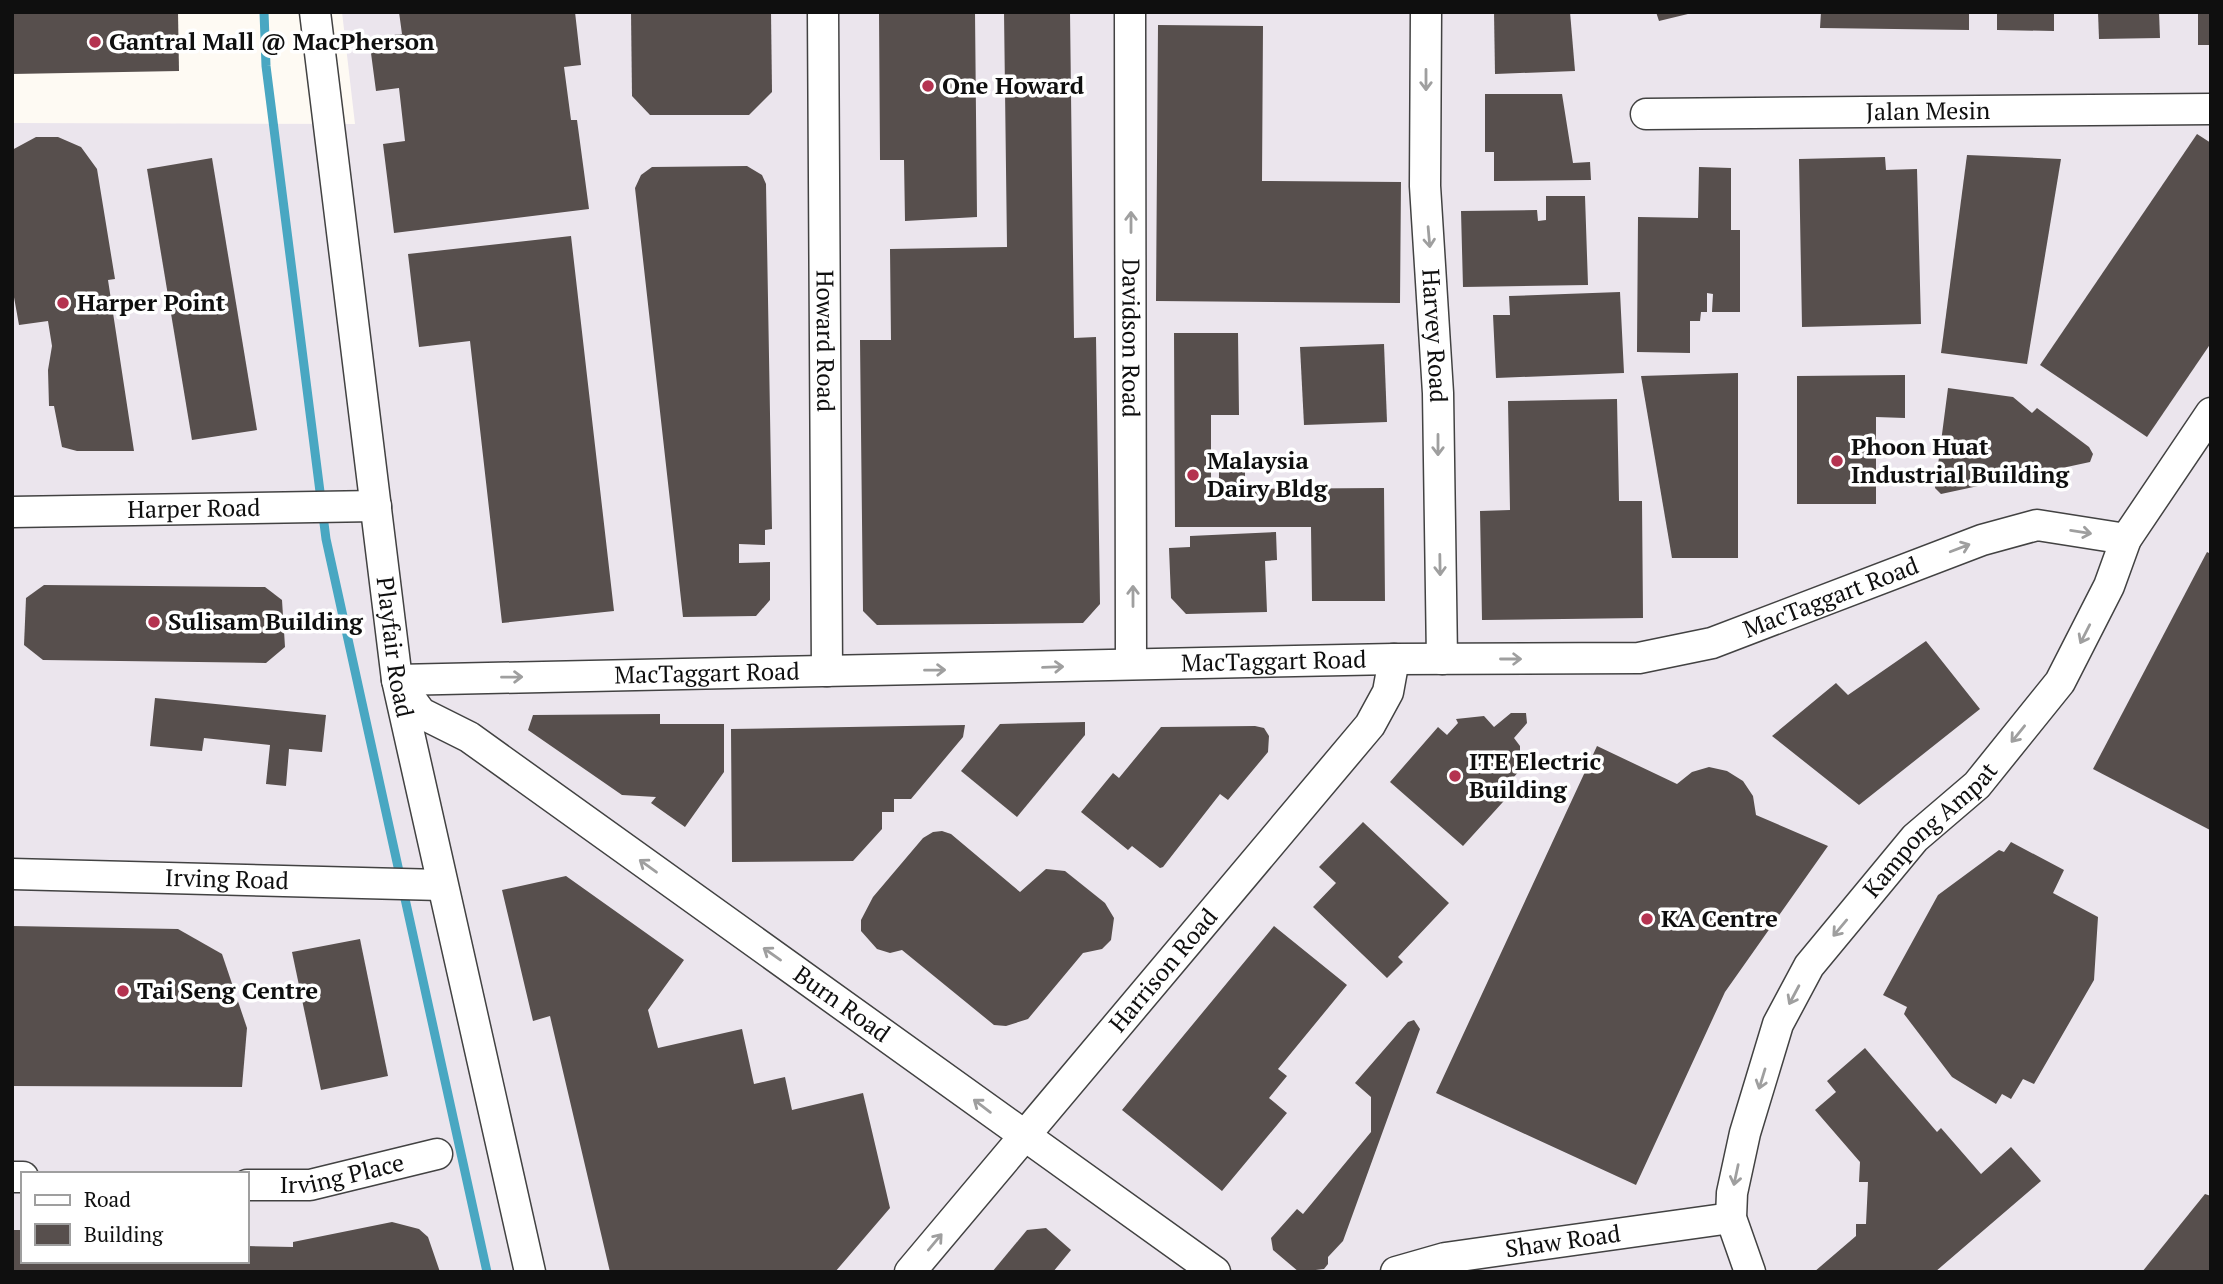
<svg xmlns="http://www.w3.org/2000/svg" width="2223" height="1284" viewBox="0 0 2223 1284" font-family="'PT Serif',serif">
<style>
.industrial{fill:#ebe5ed;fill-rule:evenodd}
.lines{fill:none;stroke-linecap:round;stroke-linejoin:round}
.stream{stroke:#49a7c2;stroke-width:9}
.building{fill:#574f4d}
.minor-casing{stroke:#424242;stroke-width:33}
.minor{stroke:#fff;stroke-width:30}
.oneway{stroke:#9f9f9f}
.poi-dot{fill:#b43350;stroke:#fff;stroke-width:2.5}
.labels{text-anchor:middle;stroke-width:7;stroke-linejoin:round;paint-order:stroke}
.poi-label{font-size:24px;font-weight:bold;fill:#0f0f0f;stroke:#fff;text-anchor:start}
.street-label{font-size:24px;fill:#0f0f0f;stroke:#fff}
</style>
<rect width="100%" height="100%" fill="#fefaf3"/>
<path class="industrial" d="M342,12H2211V1272H12V123L355,124ZM23,1174H247V1261H23Z"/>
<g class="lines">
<polyline class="stream" points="264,12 266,66 326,539 487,1272"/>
</g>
<g class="building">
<polygon points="12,12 178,12 179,71 12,74"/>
<polygon points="399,12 575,12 581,65 564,67 571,120 577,120 589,209 394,233 383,144 405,141 399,88 376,91 369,38 402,34"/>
<polygon points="631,12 771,12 772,92 749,115 650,115 632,96"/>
<polygon points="879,12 975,12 977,217 905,221 904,160 880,160"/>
<polygon points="1004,12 1070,12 1074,338 1096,337 1100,604 1083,623 877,625 863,611 860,340 891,340 890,249 1007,247"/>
<polygon points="1494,12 1570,12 1575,71 1495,74"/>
<polygon points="1656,12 1692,12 1692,13 1659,21"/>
<polygon points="1821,12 1969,12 1969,30 1820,28"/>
<polygon points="1997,12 2054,12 2054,31 1997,30"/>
<polygon points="2098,12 2159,12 2160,38 2099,39"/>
<rect x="2198" y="12" width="13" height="33"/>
<polygon points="1158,25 1263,26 1262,181 1401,182 1400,303 1156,301"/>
<polygon points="1485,94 1562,94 1573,163 1590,162 1591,180 1494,181 1494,152 1485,152"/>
<polygon points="2197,134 2211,143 2211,343 2147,437 2040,365"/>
<polygon points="36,137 58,137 81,147 97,169 115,279 108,280 134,451 77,451 62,447 54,406 49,406 48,370 52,346 48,321 19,325 12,286 12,150"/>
<polygon points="1967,155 2061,159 2027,364 1941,353"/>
<polygon points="1885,157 1886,170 1917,169 1921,324 1802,327 1799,159"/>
<polygon points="212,158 257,430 192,440 147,169"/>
<polygon points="747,166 762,175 766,184 772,529 765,530 765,545 739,544 739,563 770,562 770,600 756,616 683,617 635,188 641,175 652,167"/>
<polygon points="1699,167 1731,168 1731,230 1740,230 1740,312 1712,312 1713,294 1707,293 1707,312 1701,312 1700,321 1690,321 1690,353 1637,352 1638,217 1698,218"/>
<polygon points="1546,196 1585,196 1588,285 1463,287 1461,211 1537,210 1538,221 1546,220"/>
<polygon points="571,236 614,611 502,623 470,341 419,347 408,254"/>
<polygon points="1620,292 1624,373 1496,378 1493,315 1510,315 1509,296"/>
<polygon points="1174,333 1238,333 1239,415 1211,415 1211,489 1219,489 1219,462 1245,462 1245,489 1384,488 1385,601 1312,601 1311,527 1175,527"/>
<polygon points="1384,344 1387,422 1304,425 1300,347"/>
<polygon points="1738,373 1738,558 1672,558 1641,376"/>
<polygon points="1905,375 1905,418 1876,417 1876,504 1797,504 1797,376"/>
<polygon points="1948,388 2013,397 2032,413 2037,408 2089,447 2093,454 2090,462 1941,494 1935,488"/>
<polygon points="1617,399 1619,501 1642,501 1643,618 1482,620 1480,511 1510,510 1508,401"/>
<polygon points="1276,532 1277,560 1265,561 1267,612 1186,614 1171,598 1169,548 1190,547 1190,536"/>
<polygon points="2207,552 2211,554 2210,830 2093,769"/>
<polygon points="44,585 265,587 282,600 285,647 266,663 43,660 24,645 26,598"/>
<polygon points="1926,641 1980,709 1859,805 1772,736 1836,683 1848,695"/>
<polygon points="155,698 326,715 322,752 289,749 286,786 266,784 270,745 204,738 202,751 150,746"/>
<polygon points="1511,713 1526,713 1527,723 1514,738 1520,746 1520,770 1506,786 1512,792 1463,846 1390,782 1438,727 1447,735 1458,723 1456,719 1484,716 1494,727"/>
<polygon points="660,714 660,724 724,724 724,772 685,827 651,803 656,797 622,795 528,730 533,715"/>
<polygon points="1085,722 1085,735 1017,817 961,771 1000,724"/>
<polygon points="965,725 963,737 911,799 894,799 894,812 882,812 882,829 853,861 732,862 731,729"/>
<polygon points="1255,726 1264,728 1269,736 1268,752 1228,800 1220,794 1163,867 1160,868 1132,846 1128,850 1081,812 1113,773 1119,778 1161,727"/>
<polygon points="1597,746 1677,784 1692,772 1709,767 1727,771 1743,781 1753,796 1756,815 1828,846 1725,992 1636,1185 1436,1093"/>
<polygon points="1363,822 1449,903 1398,957 1403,962 1387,978 1313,907 1336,883 1319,867"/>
<polygon points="942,831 951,834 1020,892 1046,869 1065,871 1105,903 1114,918 1111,940 1102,949 1083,953 1028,1019 1006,1026 994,1025 902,950 890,953 877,949 861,931 861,920 873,897 923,838 933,832"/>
<polygon points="2011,842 2064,870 2053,893 2098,917 2094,980 2034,1084 2023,1079 2011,1099 2002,1094 1996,1104 1952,1077 1904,1014 1907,1007 1883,995 1938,895 1999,850 2004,852"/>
<polygon points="566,876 684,960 648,1010 658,1048 742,1029 754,1084 785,1077 792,1110 863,1093 890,1208 835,1272 610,1272 550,1016 533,1021 502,890"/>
<polygon points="12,926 178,929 222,954 247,1028 242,1087 12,1086"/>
<polygon points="1274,926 1347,985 1278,1069 1287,1076 1269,1098 1287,1113 1222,1191 1122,1110"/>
<polygon points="360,939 388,1076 321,1090 292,952"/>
<polygon points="1414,1020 1420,1029 1343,1241 1328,1257 1328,1264 1324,1269 1299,1272 1273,1250 1271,1238 1297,1209 1303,1214 1371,1132 1371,1097 1355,1083 1408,1022"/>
<polygon points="1865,1048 1937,1132 1941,1128 1981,1174 2011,1147 2041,1181 1935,1272 1814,1272 1856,1236 1856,1224 1866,1224 1868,1182 1859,1182 1860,1162 1815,1110 1836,1092 1827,1081"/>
<polygon points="2205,1194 2211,1196 2211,1272 2142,1272"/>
<polygon points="392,1222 419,1229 428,1237 440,1272 12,1272 12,1230 23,1230 23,1261 247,1261 247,1246 293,1247 293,1242"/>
<polygon points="1046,1228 1071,1250 1053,1272 992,1272 1027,1230"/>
</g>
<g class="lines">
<defs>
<g id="minor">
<path id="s1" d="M315,12L397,680L530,1272"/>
<path id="s2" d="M823,12L827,671"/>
<path id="s3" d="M1130,12L1131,664"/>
<path id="s4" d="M1426,12L1425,186L1438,393L1442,659"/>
<path id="s5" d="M1646,114L2211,109"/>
<path id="s6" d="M12,512L376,506"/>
<path id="s7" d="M397,680L1394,659L1639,658L1712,643L1982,540L2037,525L2126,539"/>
<path id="s8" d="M401,686L421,713L469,737L1215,1272"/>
<path id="s9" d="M12,874L441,885"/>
<polyline points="12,1177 23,1177"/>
<path id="s10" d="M247,1185H310L437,1154"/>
<path id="s11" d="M910,1272L1370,725L1388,692L1394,659"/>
<path id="s12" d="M1396,1272L1445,1258L1731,1218"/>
<path id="s13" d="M1750,1272L1731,1218L1732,1193L1745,1133L1778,1024L1809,966L1915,838L1977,785L2060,682L2109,586L2126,539L2211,413"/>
</g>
</defs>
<use href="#minor" class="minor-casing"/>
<use href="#minor" class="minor"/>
</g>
<defs><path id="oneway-shaft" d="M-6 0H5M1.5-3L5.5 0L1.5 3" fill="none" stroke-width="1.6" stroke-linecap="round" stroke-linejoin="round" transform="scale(1.75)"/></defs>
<g class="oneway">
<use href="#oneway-shaft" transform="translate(1426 80) rotate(90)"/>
<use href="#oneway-shaft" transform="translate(1131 222) rotate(-90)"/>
<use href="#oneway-shaft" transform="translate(1429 237) rotate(85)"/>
<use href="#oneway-shaft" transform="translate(1438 445) rotate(90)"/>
<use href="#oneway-shaft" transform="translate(2081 532) rotate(9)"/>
<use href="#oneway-shaft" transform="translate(1960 548) rotate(-21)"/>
<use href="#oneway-shaft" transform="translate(1440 565) rotate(89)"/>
<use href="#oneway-shaft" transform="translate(1133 596) rotate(-90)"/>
<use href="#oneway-shaft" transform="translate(2085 634) rotate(117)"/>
<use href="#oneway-shaft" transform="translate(1511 659)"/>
<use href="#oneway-shaft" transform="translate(1053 667) rotate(-2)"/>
<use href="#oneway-shaft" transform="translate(935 670) rotate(-1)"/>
<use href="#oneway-shaft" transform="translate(512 677) rotate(-1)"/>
<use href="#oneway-shaft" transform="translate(2018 734) rotate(129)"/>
<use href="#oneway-shaft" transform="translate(648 866) rotate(-144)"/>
<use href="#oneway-shaft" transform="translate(1840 928) rotate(130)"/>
<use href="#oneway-shaft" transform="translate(772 954) rotate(-145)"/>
<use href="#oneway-shaft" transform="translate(1794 995) rotate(118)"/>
<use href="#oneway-shaft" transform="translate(1762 1079) rotate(107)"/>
<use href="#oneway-shaft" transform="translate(982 1106) rotate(-143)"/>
<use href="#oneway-shaft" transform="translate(1736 1175) rotate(102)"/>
<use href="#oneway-shaft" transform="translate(935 1242) rotate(-50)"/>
</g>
<g class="poi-dot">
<circle cx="95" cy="42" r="7"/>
<circle cx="928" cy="86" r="7"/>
<circle cx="63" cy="303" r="7"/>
<circle cx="1837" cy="461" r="7"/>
<circle cx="1193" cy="475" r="7"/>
<circle cx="154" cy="622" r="7"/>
<circle cx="1455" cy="776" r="7"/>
<circle cx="1647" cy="919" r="7"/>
<circle cx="123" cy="991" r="7"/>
</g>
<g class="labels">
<g class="poi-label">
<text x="109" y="50">Gantral Mall @ MacPherson</text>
<text x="942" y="94">One Howard</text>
<text x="77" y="311">Harper Point</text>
<text x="1851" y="455">Phoon Huat<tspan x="1851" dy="28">Industrial Building</tspan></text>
<text x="1207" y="469">Malaysia<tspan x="1207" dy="28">Dairy Bldg</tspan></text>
<text x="168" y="630">Sulisam Building</text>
<text x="1469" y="770">ITE Electric<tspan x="1469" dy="28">Building</tspan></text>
<text x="1661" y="927">KA Centre</text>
<text x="137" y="999">Tai Seng Centre</text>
</g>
<g class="street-label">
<text dy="8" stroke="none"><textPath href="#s5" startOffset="282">Jalan Mesin</textPath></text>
<text dy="8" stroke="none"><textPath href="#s4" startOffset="324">Harvey Road</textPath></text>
<text dy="8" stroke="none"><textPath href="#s3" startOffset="326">Davidson Road</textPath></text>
<text dy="8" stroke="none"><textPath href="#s2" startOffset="329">Howard Road</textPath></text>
<text dy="8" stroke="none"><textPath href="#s6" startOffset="182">Harper Road</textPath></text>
<text dy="8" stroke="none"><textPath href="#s7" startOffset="1444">MacTaggart Road</textPath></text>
<text dy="8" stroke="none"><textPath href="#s1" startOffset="640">Playfair Road</textPath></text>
<text dy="8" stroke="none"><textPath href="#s7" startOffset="877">MacTaggart Road</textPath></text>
<text dy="8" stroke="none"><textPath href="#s7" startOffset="310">MacTaggart Road</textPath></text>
<text dy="8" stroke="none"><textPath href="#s13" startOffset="506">Kampong Ampat</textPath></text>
<text dy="8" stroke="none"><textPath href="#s9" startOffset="215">Irving Road</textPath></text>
<text dy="8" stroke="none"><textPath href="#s11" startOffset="394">Harrison Road</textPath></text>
<text dy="8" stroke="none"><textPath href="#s8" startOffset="546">Burn Road</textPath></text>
<text dy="8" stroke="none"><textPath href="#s10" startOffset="96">Irving Place</textPath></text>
<text dy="8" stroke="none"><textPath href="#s12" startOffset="170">Shaw Road</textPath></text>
</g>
</g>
<rect width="2223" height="1284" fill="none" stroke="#0f0f0f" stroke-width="28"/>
<rect x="21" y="1172" width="228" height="91" fill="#ffffff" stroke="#9f9f9f" stroke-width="2"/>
<rect x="35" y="1195" width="35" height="10" fill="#ffffff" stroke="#9f9f9f" stroke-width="2"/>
<text x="84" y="1207" font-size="21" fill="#0f0f0f">Road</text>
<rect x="35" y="1224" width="35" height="21" fill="#574f4d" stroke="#9f9f9f" stroke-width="2"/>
<text x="84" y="1242" font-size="21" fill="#0f0f0f">Building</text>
</svg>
